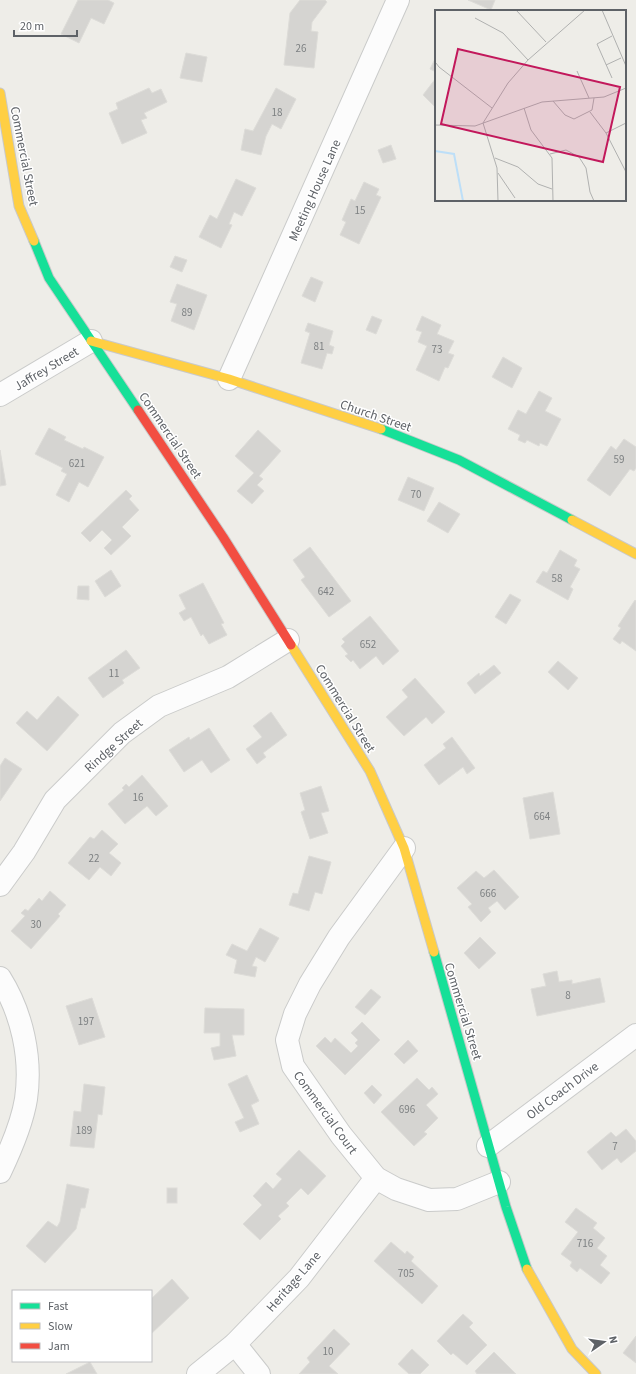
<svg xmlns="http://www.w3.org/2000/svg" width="636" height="1374" viewBox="0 0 636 1374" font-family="'Source Sans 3',sans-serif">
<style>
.building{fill:#d5d4d1;stroke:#dddcd8}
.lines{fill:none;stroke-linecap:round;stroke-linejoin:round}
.street-casing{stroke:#cacbca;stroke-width:24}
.fast-casing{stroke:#c9c9c9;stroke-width:11}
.slow-casing{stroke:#c9c9c9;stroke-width:11}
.jam-casing{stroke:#c9c9c9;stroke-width:11}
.street{stroke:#fcfcfc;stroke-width:22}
.fast{stroke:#16e098;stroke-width:9}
.slow{stroke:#ffcf43;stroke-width:9}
.jam{stroke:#f24e42;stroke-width:9}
.labels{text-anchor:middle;stroke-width:3;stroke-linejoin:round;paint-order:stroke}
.number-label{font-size:11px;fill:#7d8082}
.street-label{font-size:13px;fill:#5e6267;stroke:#fff}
.inset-river{fill:none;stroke:#bddff8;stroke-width:2}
.inset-road{fill:none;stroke:#b0b1b0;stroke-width:1}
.view{fill:#c2185b;fill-opacity:0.15;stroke:#c2185b;stroke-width:2}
.inset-edge{fill:none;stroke:#5e6267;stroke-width:2}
</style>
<rect width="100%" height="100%" fill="#eeede8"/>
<g class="building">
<polygon points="78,0 108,0 114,3 104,24 91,18 79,43 61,34"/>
<polygon points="300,0 325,0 327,2 312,22 311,31 318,32 314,68 284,65 290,13"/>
<polygon points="468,0 495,0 491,10"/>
<polygon points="186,53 207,57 202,82 180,78"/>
<polygon points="436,57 436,72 430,69"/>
<polygon points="436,78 436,108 423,95"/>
<polygon points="149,88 152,93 161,89 167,102 144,113 147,118 141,120 147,133 122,144 109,113 118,109 116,103"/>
<polygon points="276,88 296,99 281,129 272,124 266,136 261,155 241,150 245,129 253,131"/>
<polygon points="391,145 396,159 383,163 378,150"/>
<polygon points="236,179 256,188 242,216 234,212 229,224 232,225 221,248 199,237 210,215 217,219"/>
<polygon points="364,182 379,189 376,195 381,197 359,244 340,235 346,222 342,220 351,199 355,201"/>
<polygon points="175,256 187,260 182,272 170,267"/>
<polygon points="311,277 323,282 315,302 302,296"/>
<polygon points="177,284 207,295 194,330 171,321 177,304 170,302"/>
<polygon points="372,316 382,320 376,334 366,330"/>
<polygon points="422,316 441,325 437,334 454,341 448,353 454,355 448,368 445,367 439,381 416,370 427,346 418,342 422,332 416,330"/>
<polygon points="308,323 333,331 329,345 334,347 332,354 327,353 322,369 301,363 310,333 305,331"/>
<polygon points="503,357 522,368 512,388 492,377"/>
<polygon points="539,391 552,398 545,411 561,419 547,446 540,443 539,446 527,440 525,443 518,440 520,435 508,429 518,410 526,414"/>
<polygon points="49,428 66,437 64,440 83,449 84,447 104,457 88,487 79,482 69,502 56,495 67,474 61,471 63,468 35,454"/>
<polygon points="258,430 281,451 259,476 263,479 257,485 264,491 252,504 237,491 254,473 235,456"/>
<polygon points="624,439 636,447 636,468 634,471 630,469 610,496 587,480 611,446 616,450"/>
<polygon points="0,450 6,485 0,486"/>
<polygon points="408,477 434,488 424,511 398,500"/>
<polygon points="126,490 132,496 129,499 139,510 122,527 131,536 111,555 104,548 112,540 102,530 90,542 81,533"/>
<polygon points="439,502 460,514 448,533 427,521"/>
<polygon points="310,547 351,601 329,617 301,580 305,577 293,560"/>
<polygon points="560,550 577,560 574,566 580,569 570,587 573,589 568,600 536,582 543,571 547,573"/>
<polygon points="111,570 121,586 105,597 95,581"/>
<polygon points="203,583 224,623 221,624 227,635 209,644 203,634 201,636 191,617 184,621 179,613 186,609 179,595"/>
<polygon points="78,586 89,586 89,600 77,599"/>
<polygon points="510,594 521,600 506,624 495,617"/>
<polygon points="635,600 636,601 636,651 622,641 620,644 613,639 621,628 618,626"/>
<polygon points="370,616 399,651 383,665 376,656 360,669 353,660 351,662 345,656 348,654 341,646 345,642 342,639"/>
<polygon points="126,650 140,668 122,680 124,683 103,698 88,678"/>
<polygon points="558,661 578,678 568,690 548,672"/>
<polygon points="494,665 501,673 475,694 467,683 479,673 480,676"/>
<polygon points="415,678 445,712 432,724 426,717 404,736 386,717 408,697 402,690"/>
<polygon points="58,696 79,715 47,751 16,723 27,711 37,720"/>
<polygon points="271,712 287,735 263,753 266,757 257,764 246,749 262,737 253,726"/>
<polygon points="209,728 230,760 211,773 202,760 184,772 169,750 189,737 190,740"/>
<polygon points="452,737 475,768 467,774 463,767 439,785 424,765 446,748 443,744"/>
<polygon points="5,758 22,769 0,801 0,766"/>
<polygon points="142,775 168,806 156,816 147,806 125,824 108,804 124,790 122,788 126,784 129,787"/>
<polygon points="321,786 329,811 321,813 328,833 310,839 301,812 305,810 300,793"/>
<polygon points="553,792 560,834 530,839 523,798"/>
<polygon points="102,830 118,844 109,853 121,863 111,876 100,867 89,880 68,863 90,837 94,839"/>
<polygon points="309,856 331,862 322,894 315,892 309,911 289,905 293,893 298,894"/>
<polygon points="494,870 519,897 505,910 497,901 488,908 491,912 481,922 468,907 472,904 457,888 476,871 484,878"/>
<polygon points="50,891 66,905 58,914 60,916 31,949 11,931 25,916 21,913 25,909 28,911 39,898 42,901"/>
<polygon points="260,928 279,938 265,962 256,957 252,966 257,967 255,977 234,973 237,960 226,955 232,944 247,951"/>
<polygon points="480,937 496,953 479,969 464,953"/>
<polygon points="557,971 559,982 572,980 572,984 600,978 605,1002 537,1016 531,989 546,986 543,974"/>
<polygon points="371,989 381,997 365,1015 355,1007"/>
<polygon points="92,998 105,1037 79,1045 66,1006"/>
<polygon points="205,1008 244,1009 244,1035 232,1035 236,1056 214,1060 211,1048 220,1046 220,1033 204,1033"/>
<polygon points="362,1022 380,1040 345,1075 316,1046 325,1037 331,1043 335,1038 351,1053 358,1046 355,1043 358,1040 351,1033"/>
<polygon points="408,1040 418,1051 404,1064 394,1054"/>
<polygon points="247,1075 259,1101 251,1105 259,1124 240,1132 235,1122 244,1118 228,1084"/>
<polygon points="417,1078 429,1090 432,1087 438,1094 426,1105 438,1118 424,1132 427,1134 414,1146 381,1112"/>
<polygon points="84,1084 105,1087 102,1115 98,1114 94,1148 70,1146 74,1111 81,1112"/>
<polygon points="372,1085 382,1095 374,1104 364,1093"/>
<polygon points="626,1129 636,1141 636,1151 621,1163 617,1158 602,1170 587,1152 611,1132 616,1137"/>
<polygon points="299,1150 326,1176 308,1195 301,1188 286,1203 289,1206 278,1216 281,1219 260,1240 243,1224 262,1205 253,1196 266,1182 273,1189 282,1179 276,1174"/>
<polygon points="67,1184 89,1189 85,1208 81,1208 76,1229 45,1263 26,1246 48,1221 57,1227 60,1222"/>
<rect x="167" y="1188" width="10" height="15"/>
<polygon points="576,1208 597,1223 593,1228 605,1238 597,1248 607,1256 600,1265 610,1273 601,1284 580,1268 577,1272 570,1266 572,1262 561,1254 578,1232 565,1222"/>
<polygon points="391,1242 405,1254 407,1251 414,1257 411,1261 438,1286 422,1304 374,1261"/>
<polygon points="172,1279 189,1298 151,1334 151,1299"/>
<polygon points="463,1314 473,1323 469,1327 487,1345 467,1365 453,1353 451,1355 437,1341"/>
<polygon points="334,1329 350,1344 329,1366 338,1374 299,1374 310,1362 307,1358"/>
<polygon points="636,1336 636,1363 623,1353"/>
<polygon points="412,1349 429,1365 420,1374 409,1374 398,1364"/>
<polygon points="494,1352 516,1374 477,1374 475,1371"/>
<polygon points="90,1362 97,1374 66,1374"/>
</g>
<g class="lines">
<defs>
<g id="street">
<polyline points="229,379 398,0"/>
<polyline points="0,395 91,341"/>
<polyline points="404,848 339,937 310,984 295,1014 287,1040 293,1066 341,1135 376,1178 396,1189 429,1200 457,1199 499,1182"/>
<polyline points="0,885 24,852 55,800 122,733 159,706 228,677 288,640"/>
<path d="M0,978C22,1013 32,1058 26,1099C22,1124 11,1149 0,1172"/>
<polyline points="488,1146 636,1035"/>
<polyline points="235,1344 259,1374"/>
<polyline points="198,1374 235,1344 299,1278 376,1178"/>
</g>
<g id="fast">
<polyline points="34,241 49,278 138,410"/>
<polyline points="381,429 459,460 572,520"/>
<polyline points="434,952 506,1207 527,1269"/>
</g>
<g id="slow">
<polyline points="0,93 19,206 34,241"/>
<polyline points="91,341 229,379 381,429"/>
<polyline points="572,520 636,554"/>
<polyline points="291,645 370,771 404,848 434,952"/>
<polyline points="527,1269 572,1349 596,1374"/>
</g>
<polyline id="jam" points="138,410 223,537 291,645"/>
</defs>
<use href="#street" class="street-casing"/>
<use href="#fast" class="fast-casing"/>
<use href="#slow" class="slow-casing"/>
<use href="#jam" class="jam-casing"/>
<use href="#street" class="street"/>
<use href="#fast" class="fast"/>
<use href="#slow" class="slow"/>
<use href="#jam" class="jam"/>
</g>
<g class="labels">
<g class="number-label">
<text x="301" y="52">26</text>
<text x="277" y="116">18</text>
<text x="360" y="214">15</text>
<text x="187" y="316">89</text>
<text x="319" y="350">81</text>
<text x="437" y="353">73</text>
<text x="619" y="463">59</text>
<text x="77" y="467">621</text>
<text x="416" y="498">70</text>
<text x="557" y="582">58</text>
<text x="326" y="595">642</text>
<text x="368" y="648">652</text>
<text x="114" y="677">11</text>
<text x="138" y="801">16</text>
<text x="542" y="820">664</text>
<text x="94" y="862">22</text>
<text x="488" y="897">666</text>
<text x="36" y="928">30</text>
<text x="568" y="999">8</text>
<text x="86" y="1025">197</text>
<text x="407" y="1113">696</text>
<text x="84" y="1134">189</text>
<text x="615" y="1150">7</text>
<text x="585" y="1247">716</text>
<text x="406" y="1277">705</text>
<text x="328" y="1355">10</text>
</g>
<g class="street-label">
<text transform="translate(25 156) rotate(79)" y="5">Commercial Street</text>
<text transform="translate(314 190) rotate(-66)" y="5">Meeting House Lane</text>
<text transform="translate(46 368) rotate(-31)" y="5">Jaffrey Street</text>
<text transform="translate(376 415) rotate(19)" y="5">Church Street</text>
<text transform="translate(171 435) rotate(56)" y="5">Commercial Street</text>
<text transform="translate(346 708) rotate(58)" y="5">Commercial Street</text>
<text transform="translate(113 745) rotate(-42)" y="5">Rindge Street</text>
<text transform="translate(464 1011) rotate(73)" y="5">Commercial Street</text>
<text transform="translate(562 1090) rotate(-37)" y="5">Old Coach Drive</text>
<text transform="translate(326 1112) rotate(54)" y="5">Commercial Court</text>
<text transform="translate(293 1281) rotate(-49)" y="5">Heritage Lane</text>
</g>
</g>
<g transform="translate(435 10)">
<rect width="191" height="191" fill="#eeede8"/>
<path class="inset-river" d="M0,141L19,144L28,191"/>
<path class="inset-road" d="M81,0L111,32M167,0L191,56M40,8L68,23L93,50M1,53L4,57L57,98M171,55L186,48M142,61L154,88M177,68L162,34L177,26M118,91L130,105L139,109L157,100L159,88M89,98L96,120L117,148L118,191M155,102L171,123L191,162M0,115L40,116L107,92L169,87L191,78M171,123L191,113M115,144L131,140L144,147L151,158L155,182L159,191M60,148L83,157L103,174L117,179M63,163L80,188M63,191L62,158L48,113L73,73L93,50L150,0"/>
<path class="view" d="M23,39L185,77L168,152L6,114Z"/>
<rect width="191" height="191" class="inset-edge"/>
</g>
<rect x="12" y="1290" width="140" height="72" fill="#ffffff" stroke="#bfc0c2"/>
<rect x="20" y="1303" width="20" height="6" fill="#16e098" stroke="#bfc0c2"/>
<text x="48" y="1310" font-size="12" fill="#5e6267">Fast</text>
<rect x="20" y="1323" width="20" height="6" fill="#ffcf43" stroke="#bfc0c2"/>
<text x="48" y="1330" font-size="12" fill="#5e6267">Slow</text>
<rect x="20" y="1343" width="20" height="6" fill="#f24e42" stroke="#bfc0c2"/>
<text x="48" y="1350" font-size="12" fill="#5e6267">Jam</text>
<g transform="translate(604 1342) rotate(77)" stroke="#ffffff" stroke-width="3" paint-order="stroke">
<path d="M0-3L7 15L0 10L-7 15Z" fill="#5e6267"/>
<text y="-6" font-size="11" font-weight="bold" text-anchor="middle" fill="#5e6267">N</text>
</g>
<path d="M14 30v6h63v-6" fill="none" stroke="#5e6267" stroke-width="2"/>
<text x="20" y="30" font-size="12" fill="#5e6267" stroke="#ffffff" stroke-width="3" paint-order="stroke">20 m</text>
</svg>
